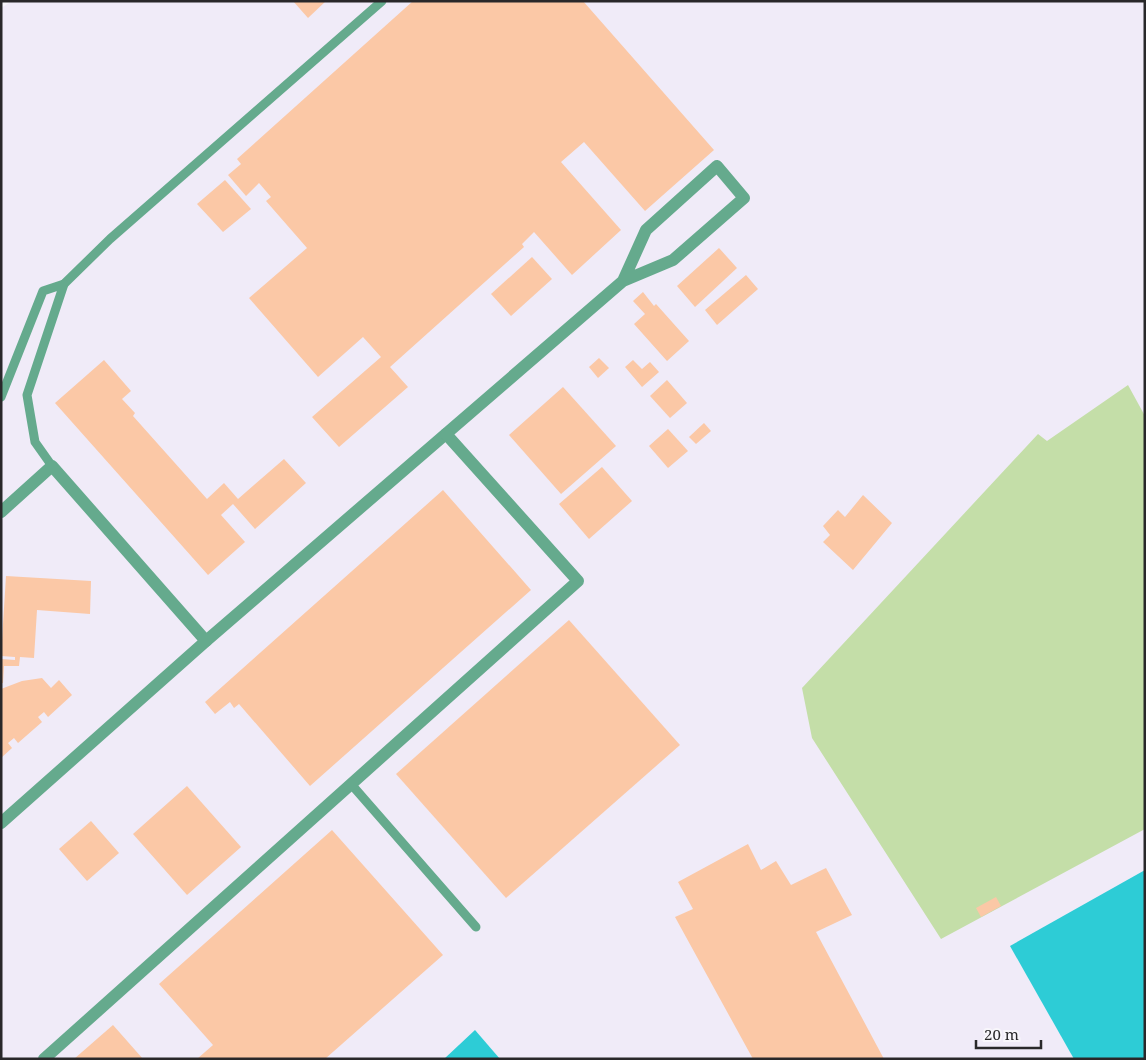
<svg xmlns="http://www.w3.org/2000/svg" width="1146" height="1060" viewBox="0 0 1146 1060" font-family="'Noto Serif',serif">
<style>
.built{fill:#f0ebf8}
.green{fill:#c4dea8}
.water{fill:#2dccd6}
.building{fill:#fbc8a6}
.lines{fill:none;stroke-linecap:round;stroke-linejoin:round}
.lane{stroke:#65aa8d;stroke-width:9}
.street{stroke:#65aa8d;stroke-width:12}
</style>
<rect width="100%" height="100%" fill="#f8f6fb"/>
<polygon class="built" points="12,1 1145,1 1145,1059 1,1059 1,8"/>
<polygon class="green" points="1128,385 1145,416 1145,829 941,939 812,738 802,688 1038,434 1047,441"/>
<g class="water">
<polygon points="1145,870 1145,1059 1074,1059 1010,946"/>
<polygon points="475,1030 500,1059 444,1059"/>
</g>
<g class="building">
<polygon points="293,1 326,1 308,18"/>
<polygon points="413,1 583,1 714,150 645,211 584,142 561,162 621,230 572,275 534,232 522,244 524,247 390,367 408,387 339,447 312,417 381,357 363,337 318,377 249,298 307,248 266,201 271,197 259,183 246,196 228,175 241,164 237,159"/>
<polygon points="225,180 251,209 223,232 197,204"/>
<polygon points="719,248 737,268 695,307 677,286"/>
<polygon points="532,257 552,279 511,316 491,294"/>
<polygon points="746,275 758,289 717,325 705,310"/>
<polygon points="643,292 654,306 656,304 689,341 667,361 634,324 645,314 633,301"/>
<polygon points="599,358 609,368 598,378 589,367"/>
<polygon points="104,360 131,391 122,399 135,413 133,416 207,499 224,483 238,499 284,459 306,483 255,529 233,504 221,515 245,542 208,575 55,403"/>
<polygon points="633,360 642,369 650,362 659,372 642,387 625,367"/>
<polygon points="667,380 687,403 670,418 650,396"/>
<polygon points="563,387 616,446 561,494 509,435"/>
<polygon points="704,423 711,431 696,444 689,437"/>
<polygon points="668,429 688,451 668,468 649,446"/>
<polygon points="602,467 632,501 589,539 559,504"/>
<polygon points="443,490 531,590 310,786 239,704 234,708 230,702 215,714 205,702"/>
<polygon points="863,495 892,523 853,570 823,542 830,535 823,526 838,510 845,517"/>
<polygon points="6,576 91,581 90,614 37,610 34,658 20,657 19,666 4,666 3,683 1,683 1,659 15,660 15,657 1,656"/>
<polygon points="569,620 680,745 506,898 396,774"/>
<polygon points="42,678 51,688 59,680 72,695 48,717 44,712 38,717 42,722 18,743 14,738 8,743 12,748 1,758 1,689 22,681"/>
<polygon points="187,786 241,847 187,895 133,834"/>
<polygon points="91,821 119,853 87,881 59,849"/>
<polygon points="332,830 443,955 325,1059 197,1059 213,1045 159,984"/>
<polygon points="748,844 761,870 776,861 791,885 826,868 852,915 816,932 884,1059 753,1059 675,917 693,909 678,882"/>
<polygon points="996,897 1001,906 981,917 976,908"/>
<polygon points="113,1025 143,1059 74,1059"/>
</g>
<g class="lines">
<g class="lane">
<polyline points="64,284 110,239 382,1"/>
<polyline points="1,397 43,291 64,284 27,395 35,442 52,466"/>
<polyline points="351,784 476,927"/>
</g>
<g class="street">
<polyline points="1,512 52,466 206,641"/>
<polyline points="1,823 206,641 623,281 673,260 744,198 717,166 646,230 623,281"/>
<polyline points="44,1059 578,581 446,434"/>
</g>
</g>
<rect width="1146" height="1060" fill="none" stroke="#29282a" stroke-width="5"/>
<path d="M976 1040v8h65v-8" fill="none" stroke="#29282a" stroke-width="2.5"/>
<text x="984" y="1040" font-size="15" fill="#29282a" stroke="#f8f6fb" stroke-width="4" paint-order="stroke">20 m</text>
</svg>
